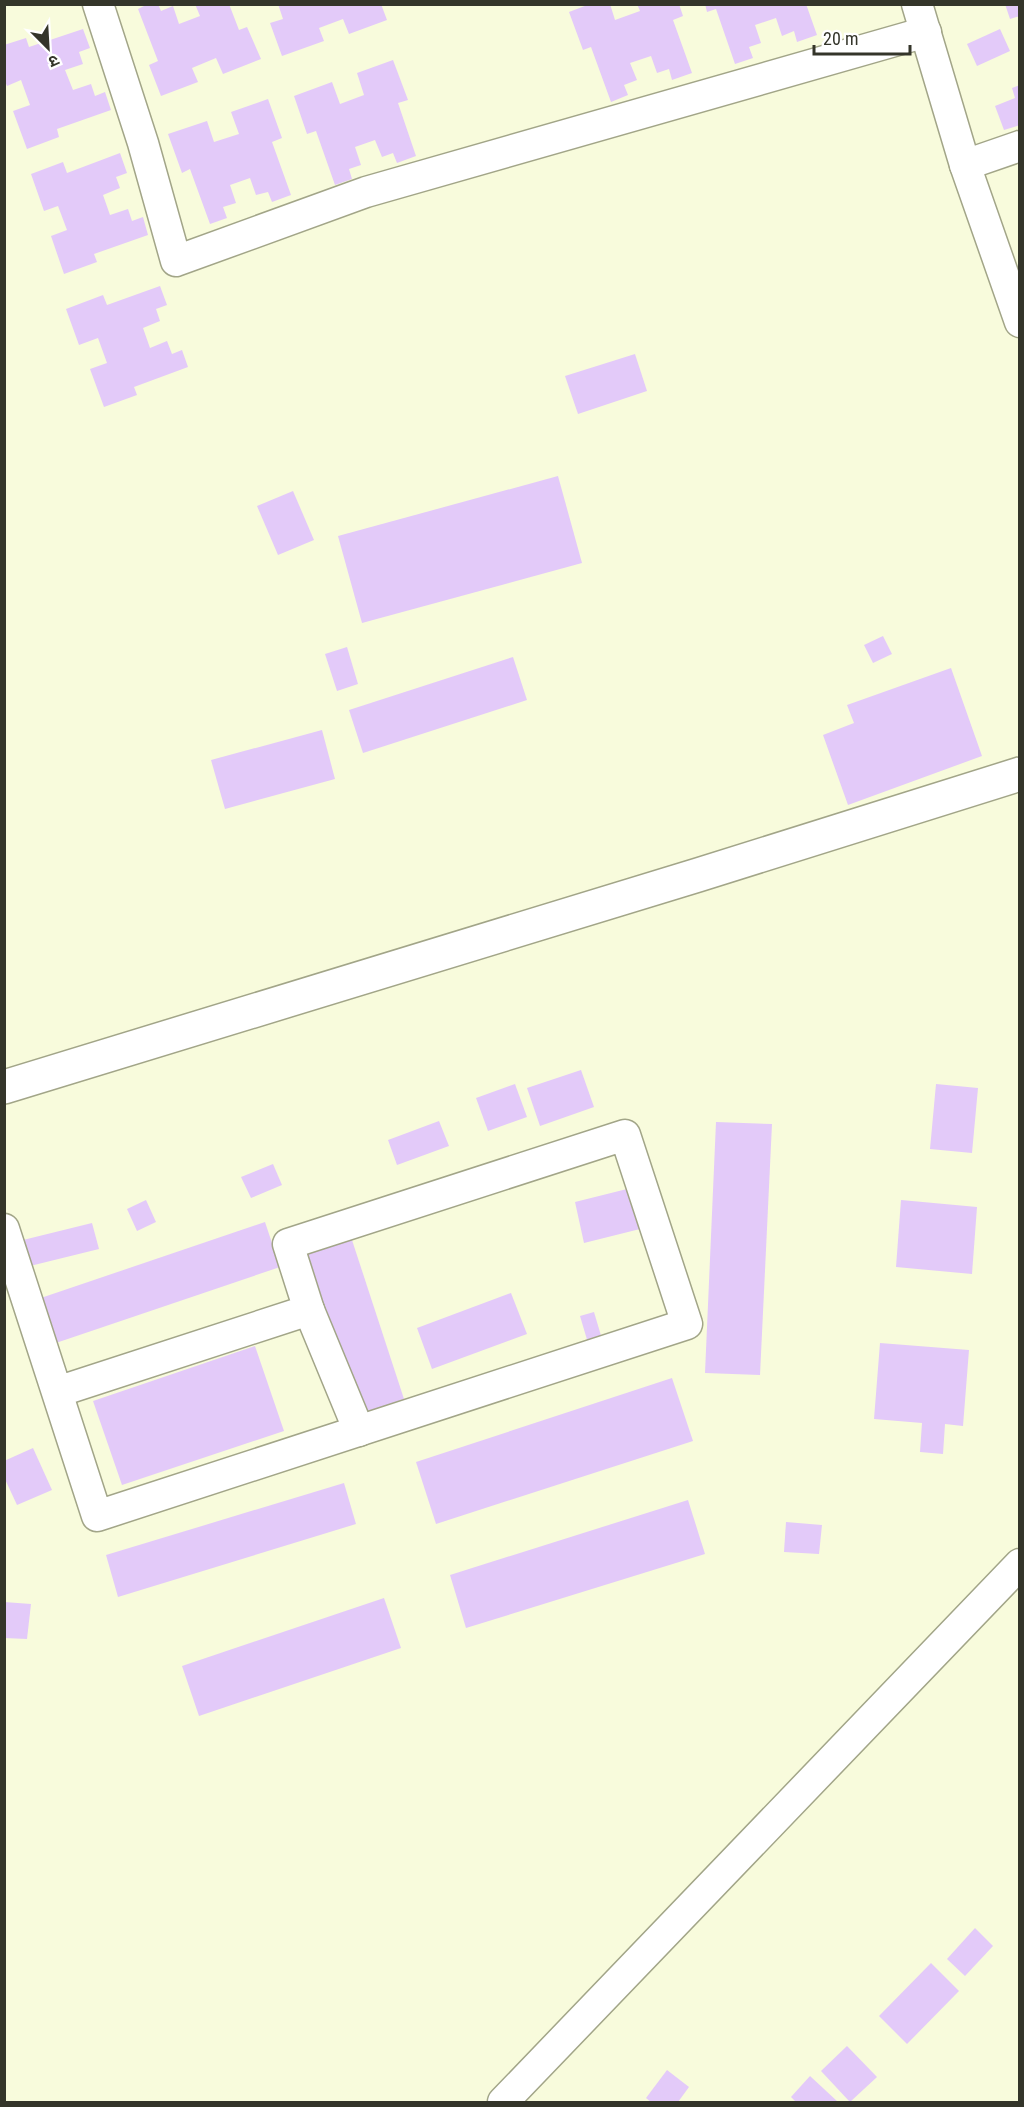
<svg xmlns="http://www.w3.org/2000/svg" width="1024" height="2107" viewBox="0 0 1024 2107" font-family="'Roboto Condensed','Noto Sans Devanagari',sans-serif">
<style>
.building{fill:#e3caf9}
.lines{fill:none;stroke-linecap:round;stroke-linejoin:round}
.street-casing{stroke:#a2a588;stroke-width:33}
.secondary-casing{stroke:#a2a588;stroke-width:36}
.street{stroke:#fff;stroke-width:30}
.secondary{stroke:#fff;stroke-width:33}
</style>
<rect width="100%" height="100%" fill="#f8fbdc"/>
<g class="building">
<polygon points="148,4 158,4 161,11 173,6 179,24 200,16 195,4 229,4 239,30 247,27 261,59 223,74 216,58 192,68 198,82 161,96 149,65 158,61 138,9"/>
<polygon points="278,4 381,4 387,20 349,34 343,19 319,28 324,41 282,56 270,23 283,19"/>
<polygon points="590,4 610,4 615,20 640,11 637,4 679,4 683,16 673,20 692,73 672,80 669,69 657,73 651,56 630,63 637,80 624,85 628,95 611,102 591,47 583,50 569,12"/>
<polygon points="705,4 806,4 817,35 797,42 794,31 782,36 776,18 755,25 761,43 749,47 753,58 735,64 716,9 707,12"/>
<polygon points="1005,4 1020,4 1020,16 1010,19"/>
<polygon points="83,29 90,48 79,52 83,64 65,70 73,90 91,84 95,96 105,92 111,110 57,129 59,137 27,149 13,111 30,105 21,80 7,86 4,79 4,45 26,38 29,47"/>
<polygon points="1000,29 1010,51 977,66 967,44"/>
<polygon points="393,60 408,100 398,103 416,156 397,163 393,153 382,157 375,140 355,147 361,165 349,169 352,179 335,185 316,131 307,134 294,96 332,82 340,104 364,95 357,73"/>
<polygon points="1020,85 1020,125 1004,130 995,106 1015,98 1012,88"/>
<polygon points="268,99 282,138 272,142 291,195 272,202 268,192 256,195 250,178 230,185 236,203 223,207 227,218 210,224 190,169 182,173 168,134 207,121 214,142 239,134 231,112"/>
<polygon points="120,153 127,173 116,177 120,188 103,195 110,215 128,209 132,221 143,217 148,235 94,254 97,262 64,274 51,236 67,230 58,206 44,211 31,174 63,162 67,173"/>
<polygon points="160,286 167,305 156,309 160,321 143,328 150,348 167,341 172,354 182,350 188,367 134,387 137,395 104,407 90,369 107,363 98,338 79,345 66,309 103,295 107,305"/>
<polygon points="635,354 647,391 578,414 565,376"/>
<polygon points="558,476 582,563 362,623 338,536"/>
<polygon points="293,491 314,540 278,555 257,506"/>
<polygon points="883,636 892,654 873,663 864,645"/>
<polygon points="347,647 358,684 337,691 325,654"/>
<polygon points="513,657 527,700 363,753 349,710"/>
<polygon points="951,668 982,756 848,805 823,735 854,723 847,705"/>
<polygon points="322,730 335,779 225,809 211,760"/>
<polygon points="581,1070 594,1107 540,1126 527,1088"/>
<polygon points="515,1084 527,1117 488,1131 476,1098"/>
<polygon points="936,1084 978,1088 972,1153 930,1149"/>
<polygon points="439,1121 449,1146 397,1165 388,1140"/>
<polygon points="716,1122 772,1124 760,1375 705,1373"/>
<polygon points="273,1164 282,1185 251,1198 241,1177"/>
<polygon points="631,1188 640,1229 584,1243 575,1202"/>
<polygon points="146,1200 156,1222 137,1231 127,1209"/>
<polygon points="901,1200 977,1207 972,1274 896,1267"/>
<polygon points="265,1222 280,1267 47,1346 32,1301"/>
<polygon points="92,1223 99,1249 26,1267 19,1241"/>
<polygon points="351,1237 404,1399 358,1415 305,1253"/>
<polygon points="511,1293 527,1334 432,1369 417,1328"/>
<polygon points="594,1312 602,1339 588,1343 580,1316"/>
<polygon points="880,1343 969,1350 963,1426 945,1424 943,1454 920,1452 922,1423 874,1419"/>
<polygon points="255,1346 284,1431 122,1485 93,1401"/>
<polygon points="672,1378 693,1441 436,1524 416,1462"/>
<polygon points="33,1448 52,1490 17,1505 4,1477 4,1461"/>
<polygon points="344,1483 356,1524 118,1597 106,1555"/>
<polygon points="688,1500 705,1554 466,1628 450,1575"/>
<polygon points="786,1522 822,1525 819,1554 784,1552"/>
<polygon points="384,1598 401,1648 199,1716 182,1666"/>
<polygon points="4,1602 31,1604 27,1639 4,1638"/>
<polygon points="975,1928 993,1946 965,1976 947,1959"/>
<polygon points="931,1963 959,1991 907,2044 879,2016"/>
<polygon points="847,2046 877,2077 850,2102 821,2071"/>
<polygon points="667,2070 689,2087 678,2102 651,2102 646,2098"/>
<polygon points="810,2076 838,2102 796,2102 791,2097"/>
</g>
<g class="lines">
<defs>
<g id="street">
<polyline points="98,4 143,143 176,261 366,192 926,32"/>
<polyline points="917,4 965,165 1020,322"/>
<polyline points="965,165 1020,146"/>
<polyline points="4,1229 97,1516 687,1324 625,1135 288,1244 309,1310 57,1392"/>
<polyline points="309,1310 359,1431"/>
<polyline points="503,2102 1020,1564"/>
</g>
<polyline id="secondary" points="4,1087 698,875 1020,774"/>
</defs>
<use href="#street" class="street-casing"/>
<use href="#secondary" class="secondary-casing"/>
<use href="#street" class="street"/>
<use href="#secondary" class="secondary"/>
</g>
<rect width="1024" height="2107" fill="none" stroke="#34352a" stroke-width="12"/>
<g transform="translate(48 48) rotate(156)" stroke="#ffffff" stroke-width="4.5" paint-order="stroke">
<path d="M0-4.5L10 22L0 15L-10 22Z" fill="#34352a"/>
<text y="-9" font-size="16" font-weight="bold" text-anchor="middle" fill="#34352a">उ</text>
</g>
<path d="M814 45v9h96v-9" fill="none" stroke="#34352a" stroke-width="3"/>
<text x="823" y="45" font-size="18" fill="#34352a" stroke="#ffffff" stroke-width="4.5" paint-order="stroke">20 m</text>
</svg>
